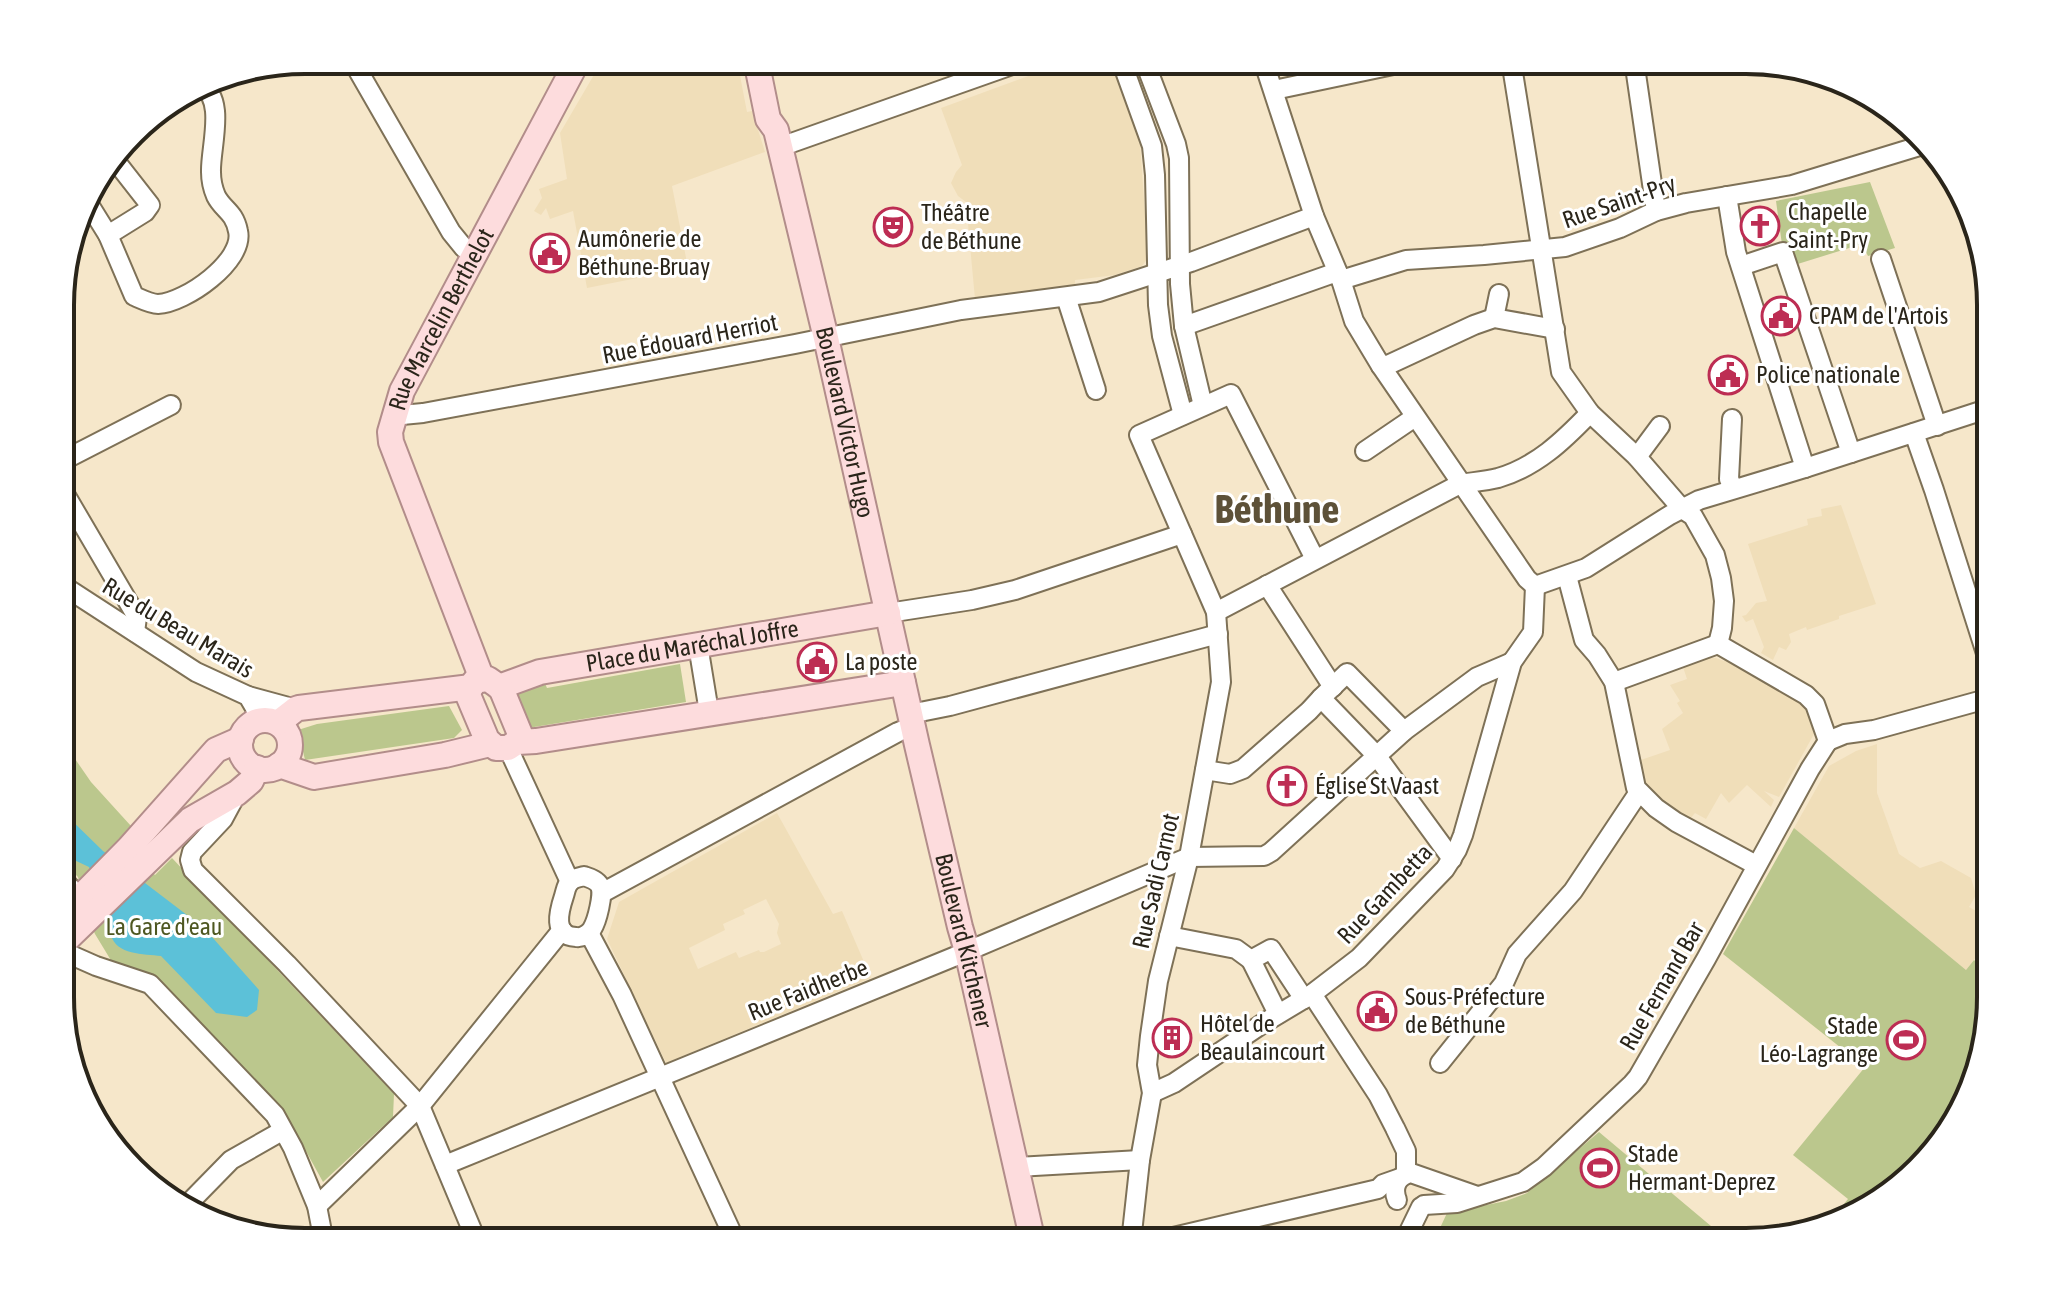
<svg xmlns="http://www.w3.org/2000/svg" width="2051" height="1302" viewBox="0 0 2051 1302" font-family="'Asap Condensed',sans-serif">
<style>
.built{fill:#f0deb9;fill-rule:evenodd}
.green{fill:#bbc78d}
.water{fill:#5cc1d8}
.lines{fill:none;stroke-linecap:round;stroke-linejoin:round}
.minor-casing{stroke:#7e7157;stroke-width:22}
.major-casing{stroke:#b28d8a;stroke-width:28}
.minor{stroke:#fff;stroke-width:18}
.major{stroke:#fddcdd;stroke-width:24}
.labels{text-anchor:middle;stroke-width:6;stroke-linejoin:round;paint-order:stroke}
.street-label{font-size:24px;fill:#2a251a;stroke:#fff}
.poi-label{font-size:24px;fill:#2a251a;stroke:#fff;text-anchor:start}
.park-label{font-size:24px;fill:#4e5721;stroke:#fff}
.town-label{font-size:40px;font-weight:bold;fill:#5d5138;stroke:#fff}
.rim{fill:none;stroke:#2a251a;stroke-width:4}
</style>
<rect width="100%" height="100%" fill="#f6e7ca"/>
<g class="built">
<polygon points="737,60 747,112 752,111 765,152 672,186 688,268 587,288 573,211 550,219 546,208 541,215 534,211 542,198 539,189 567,179 560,133 602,61"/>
<polygon points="1064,60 1111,60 1123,87 1122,89 1140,142 1148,258 1142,266 1115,275 1075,280 1075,286 975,299 966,202 958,196 951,183 956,172 962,165 941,108 1042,71 1044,72 1048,65"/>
<polygon points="1841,505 1876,604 1839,616 1839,619 1807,630 1806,627 1789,634 1791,642 1786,650 1779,647 1773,660 1761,653 1764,647 1753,619 1746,622 1742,616 1746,615 1756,603 1767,601 1748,544 1808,525 1807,519 1822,516 1821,509"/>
<polygon points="1707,658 1716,658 1724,661 1729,658 1808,707 1814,734 1779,797 1764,791 1774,800 1771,807 1747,785 1729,803 1721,793 1706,819 1695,813 1685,825 1642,784 1635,762 1670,750 1662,729 1683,713 1677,703 1680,701 1670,685 1687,679 1683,667"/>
<polygon points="1877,744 1877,793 1899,854 1920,868 1941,861 1971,878 1976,895 1969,907 1990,919 1990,939 1966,970 1794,828 1829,766 1856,751"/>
<path d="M777,813L833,914L842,911L871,978L666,1063L607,939L619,902ZM766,899L779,924L777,933L781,944L764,952H760L759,950L739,958L736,952L698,969L689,948L725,930L723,924L745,914L743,910Z"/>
</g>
<g class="green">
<polygon points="1870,182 1895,248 1868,256 1862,244 1788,267 1783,252 1776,201"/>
<polygon points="680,664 686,702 528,728 511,688 542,677 547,688"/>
<polygon points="449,706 462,730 454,738 305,760 298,730 317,724"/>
<polygon points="62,740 91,782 131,826 119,840 155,875 172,858 394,1094 393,1117 323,1182 290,1122 148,978 115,967 95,934 87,916 78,877 62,861"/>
<polygon points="1794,828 1966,970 1974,960 1990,976 1990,1013 1950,1133 1869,1209 1830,1221 1848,1199 1793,1155 1865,1067 1723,954"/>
<polygon points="1599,1132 1730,1242 1423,1242 1428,1230 1434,1231 1440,1228 1447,1213 1506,1201 1527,1193"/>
</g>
<path class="water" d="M62,811L103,851L204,928L259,990L257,1010L247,1017L216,1013L161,956C144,954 116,955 111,935L107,932L108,916L89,867L72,859L62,850Z"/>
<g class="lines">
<defs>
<g id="minor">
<polyline points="352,60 451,232 464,248 477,250"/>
<polyline points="1121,60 1152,146 1155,175 1158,305 1162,336 1183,415"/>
<polyline points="1144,60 1176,144 1179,158 1180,284 1184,326 1203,406"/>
<polyline points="1263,60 1314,216 1341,280 1354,321 1381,366 1527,579 1535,586"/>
<polyline points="1511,60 1561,372 1590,413 1637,457 1682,509 1693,516 1715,555 1721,578 1724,601 1722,628 1718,644"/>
<polyline points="1634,60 1656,211"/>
<polyline points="1274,90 1417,60"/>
<polyline points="780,147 1026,60"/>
<polyline points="1727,196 1736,252 1805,468"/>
<path d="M85,198L108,235L134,296C141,299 151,304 158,304C185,303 245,261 238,231C234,211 223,210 216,196C213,189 211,178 211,172C210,148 227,98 200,85"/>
<polyline points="108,235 145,212 150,205 114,159"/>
<polyline points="1881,259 1937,426"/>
<polyline points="1741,266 1783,252 1851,453"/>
<polyline points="1341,280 1406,260 1484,255 1565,247 1620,228 1656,211 1686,203 1792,185 1923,145"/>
<polyline points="1066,297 1096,390"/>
<polyline points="1494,318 1499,294"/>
<polyline points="1184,326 1337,272"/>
<polyline points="1381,366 1390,364 1474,325 1494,318 1555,329"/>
<polyline points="395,413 402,415 423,413 795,344 961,310 1099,292 1191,262 1314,216"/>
<polyline points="1732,419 1729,479 1733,488"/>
<polyline points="1914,433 1934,490 1990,666"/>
<polyline points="1365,451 1415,417"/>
<polyline points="1637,457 1660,426"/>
<polyline points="62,464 64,460 171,405"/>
<polyline points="62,489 137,617 135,632"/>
<polyline points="1567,576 1584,640 1597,655 1614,682 1636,788 1656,808 1676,822 1756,865"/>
<polyline points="62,585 196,672 248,696 255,708 258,721"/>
<polyline points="1267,585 1333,687"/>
<polyline points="1535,586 1586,568 1670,515 1699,500 1805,468 1990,408"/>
<path d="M1216,612L1460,484C1473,482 1486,481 1498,478C1536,467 1563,441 1590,413"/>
<polyline points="888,613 972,600 1015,590 1182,534"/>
<polyline points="1718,644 1806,695 1815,704 1828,741"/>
<polyline points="698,645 709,712"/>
<polyline points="1614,682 1718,644"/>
<polyline points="248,696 296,709"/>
<polyline points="910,714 950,706 1218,634"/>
<polyline points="1404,731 1347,673 1321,698 1376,755 1452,859"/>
<polyline points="1828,741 1845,734 1874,730 1990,698"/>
<polyline points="508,748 570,882"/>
<polyline points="1205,770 1230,774 1243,769 1309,711 1321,698"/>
<polyline points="237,793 223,819 192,852 190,860 193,870 287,964 420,1106 477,1242"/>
<path d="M584,876C590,878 597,880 600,886C604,894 597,921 592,929C589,934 582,938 576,937C552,936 559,911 564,896C566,890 566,884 572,880C575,878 581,877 584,876Z"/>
<polyline points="62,878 80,899"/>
<polyline points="602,893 898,732 913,726"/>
<polyline points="589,933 622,995 736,1242"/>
<polyline points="1169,936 1236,949 1251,960"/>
<polyline points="62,951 96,966 150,984 275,1115 293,1148 317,1206 324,1242"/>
<polyline points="1312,994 1378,1095 1395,1128 1406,1151 1406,1174"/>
<polyline points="1278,1014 1251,960 1271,949 1304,999"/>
<polyline points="1440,1063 1504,983 1517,954 1573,891 1639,792"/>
<polyline points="1152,1093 1174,1083 1262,1024 1312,994 1359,958 1445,869 1457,850 1463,835 1512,662 1533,632 1535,586"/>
<polyline points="445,1165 956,956 1189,857 1264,856 1271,852 1404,731 1477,677 1512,662"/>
<polyline points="1017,1167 1140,1160"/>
<path d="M1397,1200C1392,1187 1397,1176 1411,1173L1477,1196"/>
<polyline points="1424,1205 1457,1203 1523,1182 1544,1167 1632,1084 1638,1077 1706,959 1810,769 1828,741"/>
<polyline points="317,1206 420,1106 562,930"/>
<polyline points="184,1208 231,1160 282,1131"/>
<polyline points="1131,1242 1140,1160 1152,1093 1147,1065 1150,1036 1158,981 1189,857 1221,682 1216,612 1139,435 1231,394 1315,559"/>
<polyline points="1152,1242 1378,1189 1383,1184 1400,1178"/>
<polyline points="1404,1242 1421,1207"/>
</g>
<g id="major">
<path id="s1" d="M756,60L768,119L776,130L826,338L917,745L960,927L967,951L1033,1242"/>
<path id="s2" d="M482,679L391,442L390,432L402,391L578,60"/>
<path id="s3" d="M499,687L540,672L888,613"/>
<circle cx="265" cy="745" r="25"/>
<polyline points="278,723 296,709 299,708 471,687"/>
<polyline points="517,742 520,734 501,688 488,679 475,681 468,691 468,695 487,740 496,748 508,748 517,742 536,741 903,683"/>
<polyline points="279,765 314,777 445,755 490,744"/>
<polyline points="62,916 129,848 216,750 241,739"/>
<polyline points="62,944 190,820 237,793 251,781 257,768"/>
</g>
</defs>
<use href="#minor" class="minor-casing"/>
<use href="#major" class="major-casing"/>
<use href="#minor" class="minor"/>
<use href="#major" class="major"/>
</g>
<defs>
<symbol id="church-ring" viewBox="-11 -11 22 22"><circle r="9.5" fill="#fff" stroke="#bd2d53" stroke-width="1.5"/><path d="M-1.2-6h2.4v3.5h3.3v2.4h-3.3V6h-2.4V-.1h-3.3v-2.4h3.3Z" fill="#bd2d53"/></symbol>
<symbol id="theatre-ring" viewBox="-11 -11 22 22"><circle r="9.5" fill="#fff" stroke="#bd2d53" stroke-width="1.5"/><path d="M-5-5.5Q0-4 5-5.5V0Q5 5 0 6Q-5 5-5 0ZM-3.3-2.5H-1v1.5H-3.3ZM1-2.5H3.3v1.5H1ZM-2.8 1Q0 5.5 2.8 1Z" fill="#bd2d53"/></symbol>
<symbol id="civic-ring" viewBox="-11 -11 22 22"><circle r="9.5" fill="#fff" stroke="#bd2d53" stroke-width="1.5"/><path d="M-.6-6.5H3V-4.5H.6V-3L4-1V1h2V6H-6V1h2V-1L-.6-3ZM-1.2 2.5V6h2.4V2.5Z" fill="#bd2d53"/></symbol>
<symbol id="building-ring" viewBox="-11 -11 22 22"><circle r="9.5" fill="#fff" stroke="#bd2d53" stroke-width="1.5"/><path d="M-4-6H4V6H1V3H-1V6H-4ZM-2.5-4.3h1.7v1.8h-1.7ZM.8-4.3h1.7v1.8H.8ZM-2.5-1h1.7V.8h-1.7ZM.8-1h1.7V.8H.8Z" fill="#bd2d53"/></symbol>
<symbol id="stadium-ring" viewBox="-11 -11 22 22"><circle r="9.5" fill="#fff" stroke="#bd2d53" stroke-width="1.5"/><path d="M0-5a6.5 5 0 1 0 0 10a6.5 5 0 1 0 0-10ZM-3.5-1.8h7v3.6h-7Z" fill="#bd2d53"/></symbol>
</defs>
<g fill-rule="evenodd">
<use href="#church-ring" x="1738" y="204" width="44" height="44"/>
<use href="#theatre-ring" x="871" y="205" width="44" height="44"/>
<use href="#civic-ring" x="528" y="231" width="44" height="44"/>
<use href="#civic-ring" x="1759" y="294" width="44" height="44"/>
<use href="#civic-ring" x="1706" y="353" width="44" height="44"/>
<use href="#civic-ring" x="795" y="640" width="44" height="44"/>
<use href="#church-ring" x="1265" y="764" width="44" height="44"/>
<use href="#civic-ring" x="1355" y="989" width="44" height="44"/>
<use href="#building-ring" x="1150" y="1016" width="44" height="44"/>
<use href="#stadium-ring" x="1884" y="1018" width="44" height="44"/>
<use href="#stadium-ring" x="1578" y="1146" width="44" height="44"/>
</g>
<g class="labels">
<g class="street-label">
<text transform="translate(1619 202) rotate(-19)" y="8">Rue Saint-Pry</text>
<text dy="8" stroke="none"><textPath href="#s2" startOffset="388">Rue Marcelin Berthelot</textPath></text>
<text transform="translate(690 339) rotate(-11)" y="8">Rue Édouard Herriot</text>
<text dy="8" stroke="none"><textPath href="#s1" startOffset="374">Boulevard Victor Hugo</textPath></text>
<text transform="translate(178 628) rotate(31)" y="8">Rue du Beau Marais</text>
<text dy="8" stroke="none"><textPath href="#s3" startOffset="198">Place du Maréchal Joffre</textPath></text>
<text transform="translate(1156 881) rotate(-77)" y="8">Rue Sadi Carnot</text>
<text transform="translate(1385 894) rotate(-47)" y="8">Rue Gambetta</text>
<text dy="8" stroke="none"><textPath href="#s1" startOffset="906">Boulevard Kitchener</textPath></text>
<text transform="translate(1662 986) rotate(-60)" y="8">Rue Fernand Bar</text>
<text transform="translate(808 990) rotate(-22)" y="8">Rue Faidherbe</text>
</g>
<g class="poi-label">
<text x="1788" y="220">Chapelle<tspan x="1788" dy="28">Saint-Pry</tspan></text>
<text x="921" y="221">Théâtre<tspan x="921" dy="28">de Béthune</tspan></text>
<text x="578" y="247">Aumônerie de<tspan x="578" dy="28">Béthune-Bruay</tspan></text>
<text x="1809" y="324">CPAM de l'Artois</text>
<text x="1756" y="383">Police nationale</text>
<text x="845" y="670">La poste</text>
<text x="1315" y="794">Église St Vaast</text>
<text x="1405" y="1005">Sous-Préfecture<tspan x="1405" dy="28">de Béthune</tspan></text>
<text x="1200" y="1032">Hôtel de<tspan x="1200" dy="28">Beaulaincourt</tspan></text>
<text x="1878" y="1034" text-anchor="end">Stade<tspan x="1878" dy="28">Léo-Lagrange</tspan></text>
<text x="1628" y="1162">Stade<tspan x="1628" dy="28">Hermant-Deprez</tspan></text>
</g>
<g class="park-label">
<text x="164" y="935">La Gare d'eau</text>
</g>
<g class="town-label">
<text x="1277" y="523">Béthune</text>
</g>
</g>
<path d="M0 0H2051V1302H0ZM305 74H1746A231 231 0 0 1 1977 305V997A231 231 0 0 1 1746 1228H305A231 231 0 0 1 74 997V305A231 231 0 0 1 305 74Z" fill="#fff" fill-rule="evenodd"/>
<path class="rim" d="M305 74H1746A231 231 0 0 1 1977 305V997A231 231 0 0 1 1746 1228H305A231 231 0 0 1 74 997V305A231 231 0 0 1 305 74Z"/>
</svg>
